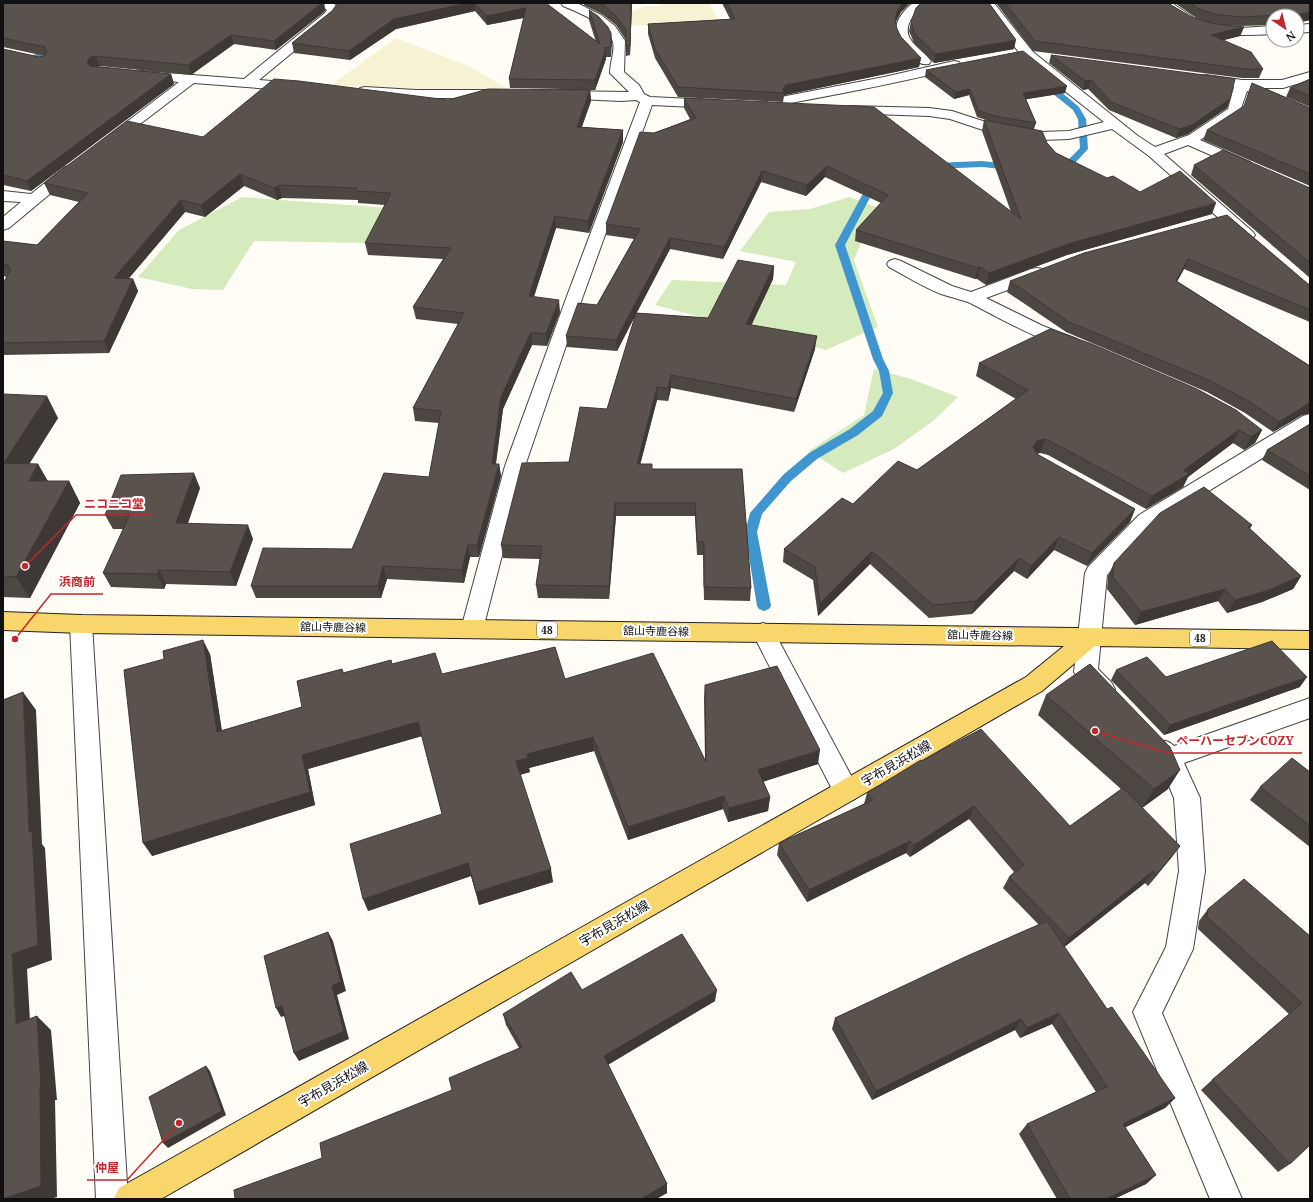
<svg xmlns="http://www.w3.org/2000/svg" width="1313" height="1202" viewBox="0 0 1313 1202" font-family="'Noto Serif','Noto Sans JP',serif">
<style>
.farmland{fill:#f6f3d4}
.green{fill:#d5ebbd}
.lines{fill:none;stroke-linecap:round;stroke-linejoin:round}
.stream{fill:#3f96cf;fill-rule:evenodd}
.minor-casing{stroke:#444;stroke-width:2}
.major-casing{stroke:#222;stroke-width:2}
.minor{fill:#fff;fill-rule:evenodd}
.major{fill:#f9d66b;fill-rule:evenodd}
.wall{fill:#4d4742}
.shaded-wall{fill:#3f3936}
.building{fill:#5a524d;stroke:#3f3936}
.labels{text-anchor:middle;stroke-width:4;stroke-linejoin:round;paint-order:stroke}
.shield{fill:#fff;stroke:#585858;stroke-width:1}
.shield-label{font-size:10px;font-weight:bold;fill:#111}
.street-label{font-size:11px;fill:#111;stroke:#fff}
.near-street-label{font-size:13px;fill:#111;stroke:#fff}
.leader{fill:none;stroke:#c4262e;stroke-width:1.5}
.callout-dot{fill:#c4262e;stroke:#fff;stroke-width:1.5}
.callout-label{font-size:12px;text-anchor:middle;font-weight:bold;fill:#c4262e;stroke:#fff;stroke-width:4;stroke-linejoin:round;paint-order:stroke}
</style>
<rect width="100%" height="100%" fill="#fffdf5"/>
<g class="farmland">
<polygon points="660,3 709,3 721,23 678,26 620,25 614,20 645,6 660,6"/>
<polygon points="396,38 471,67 508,89 429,90 331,85"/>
</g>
<g class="green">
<polygon points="242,197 390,208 366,243 254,241 223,290 192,289 138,277 179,230"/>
<polygon points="849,197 876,207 854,260 878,327 826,350 655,305 672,280 786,285 796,262 740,251 769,212 810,209"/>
<polygon points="874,369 911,379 958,397 933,421 894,449 843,473 809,451 864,415"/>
</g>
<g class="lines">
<g class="stream">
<polygon points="53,43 59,43 60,45 50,54 3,75 3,70 44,50"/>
<polygon points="1042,81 1048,81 1079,107 1086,119 1088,149 1075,163 1056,170 1053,169 1052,167 1053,165 1069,159 1080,148 1078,119 1073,110 1042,85"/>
<polygon points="982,161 1011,164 1015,167 1011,170 982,167 933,169 929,166 933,163"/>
<polygon points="875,180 879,183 875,188 845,245 883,359 889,371 893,393 882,416 858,435 817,459 791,481 762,514 757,532 771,606 769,609 764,611 759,609 757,606 745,532 750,513 783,475 809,453 850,429 873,411 883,393 879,371 873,359 835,245 867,186"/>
</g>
<defs>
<g id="minor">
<polygon points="319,3 333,3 340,9 333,19 259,80 297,83 302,84 304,87 302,90 297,91 194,83 115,143 110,144 105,143 103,140 179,82 142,79 137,78 135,75 137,72 142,71 244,79 325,13 327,10"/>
<path d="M561,3H577L601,15L615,26L625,41L624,72L639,85L644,94L650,97L714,100L719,101L721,104L719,107L714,108L652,105L583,296L525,466L483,629L480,635L472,638L464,635L461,629L505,466L567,296L640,102L636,100L621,101L556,98L554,95L556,92L561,91L629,92L610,73C610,63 615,51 613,42C608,24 578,12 563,6Z"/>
<path d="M913,3H927C923,8 917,11 913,16C897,39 921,47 931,61L929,64C914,67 894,43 896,29C897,18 905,9 913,3Z"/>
<polygon points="982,3 994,3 1033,52 1138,136 1155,147 1189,135 1228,109 1234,87 1201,82 1199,79 1201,76 1206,75 1242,80 1282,80 1310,72 1310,80 1283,88 1262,88 1310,109 1310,118 1247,91 1239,114 1200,140 1250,162 1252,165 1250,168 1245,169 1240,168 1188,145 1164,154 1253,232 1255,235 1253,238 1247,240 1241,238 1149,156 1112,129 1069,139 1040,140 989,132 950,119 929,116 845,113 843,110 845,107 850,106 929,108 952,111 992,124 1040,132 1069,131 1104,122 1023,58"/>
<path d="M1158,3H1172L1195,19L1215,26L1241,28L1273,26V34C1239,36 1207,37 1177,19C1171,15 1162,9 1158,3Z"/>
<polygon points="1310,24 1310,32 1297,33 1297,25"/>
<path d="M954,61L959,62L961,65L959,68C905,81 850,92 796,102C785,104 773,111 763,109L761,106L763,103L781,97L884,77Z"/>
<polygon points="365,87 416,90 499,90 504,91 506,94 504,97 499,98 416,98 360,94 358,91 360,88"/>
<polygon points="70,166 75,167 77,170 75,173 9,228 3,230 3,217 21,202 3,201 3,191 31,194 65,167"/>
<path d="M895,259L901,261L952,286L971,292L1031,269L1037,268L1043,269L1045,273L1043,277L986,298L1043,326L1077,339L1080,343L1077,347C1057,352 989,312 968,302C959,299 950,297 941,294C923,287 906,276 889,267L887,264L889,261Z"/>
<path d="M1310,414V429L1153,525L1107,575L1098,669L1111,682L1115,689L1111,696C1108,697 1105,698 1102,698C1091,697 1079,681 1074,672L1085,573L1088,567L1139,515L1303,416Z"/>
<polygon points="81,615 89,618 92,624 128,1199 96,1199 70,624 73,618"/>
<polygon points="763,623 771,626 855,783 859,791 855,799 846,802 837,799 752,632 755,626"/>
<path d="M1310,698V718L1184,763L1200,798L1205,871L1193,949L1162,1013L1242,1199H1210L1133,1012L1166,947L1179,871L1174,798L1160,764L1150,750L1153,743C1161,740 1167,739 1174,746Z"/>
</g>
<polygon id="major" points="3,612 81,615 1310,631 1310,649 1095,646 1042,691 161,1199 114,1199 119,1188 1026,677 1064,646 81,633 3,630"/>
</defs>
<use href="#minor" class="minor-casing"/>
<use href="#major" class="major-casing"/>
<use href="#minor" class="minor"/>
<use href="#major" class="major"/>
</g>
<g class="wall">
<polygon points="3,3 324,3 325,10 324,12 276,50 234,44 191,75 99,66 95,66 171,74 174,84 31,191 3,185 3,49 39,57 45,56 3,47"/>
<polygon points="335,3 546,3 596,42 589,20 589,10 611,33 611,57 606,57 606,59 595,90 590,90 591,101 582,127 623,130 623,142 589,233 556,228 534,297 560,312 547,346 532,345 503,409 496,464 499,464 501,476 479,557 470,557 464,583 387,579 381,598 256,598 251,586 352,549 429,477 439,423 415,421 413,408 458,324 416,319 413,307 443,259 368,255 365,243 385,205 358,203 358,200 282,198 277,200 244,186 205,217 185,212 129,278 133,279 138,291 109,353 3,355 3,283 7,277 3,276 3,241 37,245 79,202 50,195 44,183 203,137 448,100 562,89 510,88 509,79 524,18 487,25 475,11 396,29 350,60 294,53 292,43 332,11 337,5"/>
<polygon points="584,3 632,3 630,55 626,56 626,40 616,25 602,14 584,5"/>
<polygon points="722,3 910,3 901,12 896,22 897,29 901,37 921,58 919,67 785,95 784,96 783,102 678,97 655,58 648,34 648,24 730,19"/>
<polygon points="996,3 1168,3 1191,17 1215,24 1244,27 1240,36 1224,40 1263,69 1259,78 1242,78 1033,51"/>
<polygon points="1175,3 1310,3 1310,20 1297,23 1297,16 1273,16 1273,25 1241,26 1215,25 1196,18"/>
<polygon points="911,22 1014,49 934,63 914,43 909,31"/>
<polygon points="1051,55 1230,99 1227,108 1188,134 1176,138 1109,110 1088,89 1083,90 1049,63"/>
<polygon points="926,70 1065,93 1026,99 1036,123 1034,129 1056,153 1107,178 1140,192 1212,214 1067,255 986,285 977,279 975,279 855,241 856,230 881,203 825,177 806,196 761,182 723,259 670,249 636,313 708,318 774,266 773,279 751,325 815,349 794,412 671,388 668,401 657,400 640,464 652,469 742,469 751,588 750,601 704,600 703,555 697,555 695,516 616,516 609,599 538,598 536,585 540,559 503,558 501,545 569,462 607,409 636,314 617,351 567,347 566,336 597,305 634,239 606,235 606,224 654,133 690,119 684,108 684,98 1011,212 982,131 984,120 989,121 977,117 969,95 954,99 925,77"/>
<polygon points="1310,79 1310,107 1286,97 1290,88"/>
<polygon points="1310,108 1310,186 1203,140 1207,130"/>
<polygon points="1194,165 1310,188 1310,278 1191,175"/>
<polygon points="1227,215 1308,284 1310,284 1310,322 1184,269 1177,281 1310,366 1310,413 1302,415 1273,432 1245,413 1207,392 1066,332 1007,292 1010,281"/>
<polygon points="979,363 1262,430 1255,443 1244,450 1233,443 1188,477 1183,487 1146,509 1048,455 1040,453 1036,454 1135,509 1130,522 1087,566 1054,550 1027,579 1014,571 972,614 929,618 870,564 818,616 813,580 783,562 784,549 853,504 917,470 1016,399 976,376"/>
<polygon points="3,394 58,418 29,464 38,464 48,481 69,481 80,503 30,598 3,597"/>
<polygon points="1310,424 1310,490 1262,460 1267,450"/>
<polygon points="200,488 188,523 253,539 236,586 166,584 164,589 111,587 103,573 124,529 113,529 105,515"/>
<polygon points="1252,525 1250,529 1301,576 1293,589 1262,602 1227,613 1218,601 1135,625 1107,589 1108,576 1114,563"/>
<polygon points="210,654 222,731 302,707 342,669 344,673 392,664 442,674 565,679 705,760 704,699 705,685 818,764 763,781 770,797 768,811 728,822 723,809 628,840 594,751 529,768 530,772 520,775 553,882 479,905 471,876 368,911 442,814 422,736 308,769 315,805 152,856"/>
<polygon points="1116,670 1166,677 1300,687 1164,735 1111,680"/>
<polygon points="1046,695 1168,789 1142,808 1180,846 1171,858 1148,886 1145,883 1064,947 1107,1009 1175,1098 1165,1108 1125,1127 1156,1175 1146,1184 1114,1199 1057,1199 1019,1134 1027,1124 1096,1092 1052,1024 1020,1038 1015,1030 872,1100 832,1029 835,1018 1039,925 1003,888 1009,877 1014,872 969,819 910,857 906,853 807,902 777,855 779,843 864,804 867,793 922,761 1070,826 1121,789 1038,715"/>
<polygon points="1310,772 1310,847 1250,800 1260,787"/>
<polygon points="1208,909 1310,936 1290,1164 1278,1172 1201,1090 1212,1080 1289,1014 1198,929 1199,921"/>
<polygon points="582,990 715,1001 608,1065 667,1184 667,1193 656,1199 235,1199 322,1158 452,1090 519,1048 506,1025 503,1014"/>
</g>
<g class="shaded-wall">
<polygon points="322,3 324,3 325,10 324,12 276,50 274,41"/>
<polygon points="468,3 474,3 475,11 396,29 350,60 349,51 394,19"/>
<polygon points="631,3 632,3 630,55 630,46"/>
<polygon points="902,3 910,3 901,12 896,21 894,30 897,12"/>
<polygon points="526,8 527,17 487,25 486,16"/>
<polygon points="1310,12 1310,20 1297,23 1297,16 1292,16"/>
<polygon points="1244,27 1240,36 1208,44 1211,35"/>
<polygon points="611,33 612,42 611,57"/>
<polygon points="231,35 234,44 191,75 188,65"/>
<polygon points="1016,40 1014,49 934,63 936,54"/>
<polygon points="606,49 606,59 595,90 595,80"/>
<polygon points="96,56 99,66 94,67 91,72 87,62 90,57"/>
<polygon points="921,58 919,67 785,95 784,96 784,93 783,89 786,85"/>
<polygon points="171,74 174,84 31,191 27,181"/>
<polygon points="1091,80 1088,89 1083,90 1085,81"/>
<polygon points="1067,86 1065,93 1022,100 1023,93"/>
<polygon points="970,89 969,95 954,99 956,92"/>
<polygon points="590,90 591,101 577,139 577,127"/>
<polygon points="1230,99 1227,108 1188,134 1176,138 1179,129"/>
<polygon points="623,130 623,142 589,233 588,221"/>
<polygon points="827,166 825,177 806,196 807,185"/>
<polygon points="762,171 761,182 723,259 724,247"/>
<polygon points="240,174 244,186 205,217 201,205"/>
<polygon points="279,185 282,198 277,200 274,188"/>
<polygon points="181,200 185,212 119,290 114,278"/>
<polygon points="1216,203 1212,214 1067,255 986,285 989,273 1071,243"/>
<polygon points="555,216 556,228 530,308 529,296"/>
<polygon points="670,238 670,249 617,351 616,340"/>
<polygon points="1188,259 1184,269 1172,291 1176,281"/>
<polygon points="774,266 773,279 746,337 746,324"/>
<polygon points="980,267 977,279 975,279 978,268"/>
<polygon points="133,279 138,291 109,353 104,341"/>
<polygon points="559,300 560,312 547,346 546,334"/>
<polygon points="531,332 532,345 503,409 494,476 492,464 501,397"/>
<polygon points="817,336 815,349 794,412 796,399"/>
<polygon points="671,375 671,388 668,401 668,388"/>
<polygon points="657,387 657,400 637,477 637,464"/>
<polygon points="47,396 58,418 16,485 4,463"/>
<polygon points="1308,404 1310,404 1310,413 1302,415 1273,432 1279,422"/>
<polygon points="1239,430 1233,443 1188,477 1183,487 1146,509 1152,496 1184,470"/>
<polygon points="1262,430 1255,443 1244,450 1251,437"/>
<polygon points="1045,439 1040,453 1033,455 1033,447 1037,441"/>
<polygon points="38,464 50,486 29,481"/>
<polygon points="499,464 501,476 479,557 477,545"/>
<polygon points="194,473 200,488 183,537 176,523"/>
<polygon points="69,481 80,503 30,598 16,577"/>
<polygon points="615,503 616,516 609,599 609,586"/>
<polygon points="1135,509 1130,522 1087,566 1092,553"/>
<polygon points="248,525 253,539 236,586 230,572"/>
<polygon points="1059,537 1054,550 1027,579 1031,566"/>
<polygon points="468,544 470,557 464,583 462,570"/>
<polygon points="872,551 870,564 818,616 820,603"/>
<polygon points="1019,558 1014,571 972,614 976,601"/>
<polygon points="383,566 387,579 381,598 378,586"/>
<polygon points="159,570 166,584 164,589 157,574"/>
<polygon points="1301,576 1293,589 1262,602 1227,613 1235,600"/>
<polygon points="1225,589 1218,601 1135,625 1141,612"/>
<polygon points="203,640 210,654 224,746 217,732"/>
<polygon points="1307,677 1300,687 1164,735 1170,725"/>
<polygon points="23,692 36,710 42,844 45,848 52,960 27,969 31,1038 16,1024 12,954 29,832"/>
<polygon points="418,722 422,736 308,769 315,805 152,856 143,843 302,755"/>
<polygon points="593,737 594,751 529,768 530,772 518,775 516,761 527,754"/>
<polygon points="820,750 818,764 757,784 758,770"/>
<polygon points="1180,770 1168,789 1142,808 1154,789"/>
<polygon points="724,796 723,809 628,840 628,827"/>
<polygon points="770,797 768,811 728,822 729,808"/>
<polygon points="974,806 969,819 910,857 914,845"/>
<polygon points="910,841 906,853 807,902 809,890"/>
<polygon points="1180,846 1171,858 1148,886 1156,875"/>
<polygon points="468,863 471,876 368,911 363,899"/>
<polygon points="551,869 553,882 479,905 476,892"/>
<polygon points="1153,871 1145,883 1062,949 1069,938"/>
<polygon points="328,932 333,941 346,991 337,995 349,1039 299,1061 294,1053 332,986"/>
<polygon points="717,990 715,1001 605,1066 604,1056"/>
<polygon points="282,1006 287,1015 281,1017 276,1008"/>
<polygon points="1059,1013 1052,1024 1020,1038 1027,1028"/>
<polygon points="37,1016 51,1030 57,1100 55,1100 57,1197 50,1199 3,1199"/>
<polygon points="1021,1019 1015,1030 872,1100 876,1091"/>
<polygon points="206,1066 210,1071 226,1115 168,1148 163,1143"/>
<polygon points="1175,1098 1165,1108 1114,1133 1123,1124"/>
<polygon points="1156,1175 1146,1184 1114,1199 1106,1199"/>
<polygon points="667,1184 667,1193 656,1199 641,1199"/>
</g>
<g class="building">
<polygon points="3,3 322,3 274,41 231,35 188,65 96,56 90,57 87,62 90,66 171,74 27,181 3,175 3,49 39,57 44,56 47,52 45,47 3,38"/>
<polygon points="338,3 468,3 394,19 349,51 292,43 332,11"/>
<polygon points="475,3 546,3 600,44 589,10 598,16 608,27 611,33 611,47 604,48 606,49 595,80 509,79 526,8 486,16"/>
<polygon points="599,3 631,3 630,46 626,46 626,30 616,16 602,4"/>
<polygon points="727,3 902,3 897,12 895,21 897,29 901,37 921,58 786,85 783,89 784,93 678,87 655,49 648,24 735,19"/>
<polygon points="921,3 989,3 1016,40 936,54 915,34 911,22 916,8"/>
<polygon points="1005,3 1168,3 1191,17 1215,24 1244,27 1211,35 1251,52 1263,69 1246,69 1035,41"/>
<polygon points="1191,3 1310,3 1310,12 1292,16 1277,16 1276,15 1244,17 1219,15 1199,9"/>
<polygon points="1023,51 1067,86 1023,93 1036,123 994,116 978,110 970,89 956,92 926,70"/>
<polygon points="1051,55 1235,79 1230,99 1192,125 1179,129 1111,102 1091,80 1085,81"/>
<polygon points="274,79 299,81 448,100 488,89 590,90 577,127 623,130 588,221 555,216 529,296 559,300 546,334 531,332 501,397 492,464 499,464 477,545 468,544 462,570 383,566 378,586 251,586 263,548 352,549 384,473 429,477 441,411 413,408 464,313 413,307 451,248 365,243 391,193 356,191 357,188 279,185 274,188 240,174 201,205 181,200 114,278 133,279 104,341 3,343 3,283 11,270 8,265 3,264 3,241 37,245 88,193 44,183 127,121 203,137"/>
<polygon points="1310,79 1310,96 1290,88"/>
<polygon points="1252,83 1310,108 1310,174 1207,130 1244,106"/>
<polygon points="684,98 874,107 1021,219 984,120 1042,131 1047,143 1056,153 1107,178 1113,176 1140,192 1180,171 1216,203 1071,243 989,273 980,267 978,268 856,230 888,195 827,166 807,185 762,171 724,247 670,238 616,340 566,336 578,303 597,305 640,229 606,224 640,132 654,133 696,118"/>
<polygon points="1223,150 1310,188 1310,263 1194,165"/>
<polygon points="1227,215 1308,284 1310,284 1310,310 1188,259 1176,281 1310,366 1310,404 1308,404 1279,422 1250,402 1211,381 1069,322 1010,281 1084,253"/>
<polygon points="738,260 774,266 746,324 817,336 796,399 671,375 668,388 657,387 637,464 652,464 652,469 742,469 751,588 704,587 704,542 697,542 695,503 615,503 609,586 536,585 542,546 501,545 522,463 569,462 580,407 607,409 636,313 708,318"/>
<polygon points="1050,329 1092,344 1197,389 1236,410 1262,430 1251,437 1239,430 1184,470 1189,474 1152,496 1052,442 1045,439 1037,441 1033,447 1037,454 1135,509 1092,553 1059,537 1031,566 1019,558 976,601 933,605 872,551 820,603 815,567 784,549 842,498 853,504 898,461 917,470 1028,390 979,363"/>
<polygon points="3,394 47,396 4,463 38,464 29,481 69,481 16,577 3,576"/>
<polygon points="1310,424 1310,476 1267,450"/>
<polygon points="194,473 176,523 248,525 230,572 159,570 157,574 103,573 130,514 105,515 121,475"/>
<polygon points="1204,487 1252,525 1248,527 1301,576 1269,590 1235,600 1225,589 1141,612 1113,577 1114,563 1160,513"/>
<polygon points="203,640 217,732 302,707 297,681 342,669 343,673 391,660 392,664 435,653 442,674 555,647 565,679 653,653 706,762 705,685 777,666 820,750 758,770 770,797 729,808 724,796 628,827 593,737 527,754 528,758 516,761 551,869 476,892 468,863 363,899 350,844 442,814 418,722 302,755 310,792 143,843 124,670 164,659 163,651"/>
<polygon points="1272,641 1307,677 1170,725 1116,670 1147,657 1166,677"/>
<polygon points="1090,664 1170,747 1180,770 1154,789 1046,695"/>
<polygon points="23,692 29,832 32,831 38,945 12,954 16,1024 37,1016 41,1087 40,1087 41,1186 3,1199 3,700"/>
<polygon points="981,729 1070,826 1123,788 1180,846 1156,875 1153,871 1069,938 1009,877 1024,865 974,806 914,845 910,841 809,890 779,843 873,800 867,793 921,760 922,761"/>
<polygon points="1292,758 1310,772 1310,826 1260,787"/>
<polygon points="1244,879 1310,936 1310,1145 1290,1164 1212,1080 1302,1003 1207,917 1208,909"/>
<polygon points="1047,921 1107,1009 1112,1007 1175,1098 1123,1124 1156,1175 1106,1199 1070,1199 1027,1124 1107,1087 1059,1013 1027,1028 1021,1019 876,1091 835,1018 967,956"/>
<polygon points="328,932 341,982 332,986 344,1031 294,1053 282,1006 276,1008 264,956"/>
<polygon points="682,934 717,990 604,1056 667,1184 641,1199 235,1199 234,1190 322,1158 320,1143 452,1090 449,1078 522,1047 503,1014 571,972 582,990"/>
<polygon points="206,1066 222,1111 163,1143 149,1097"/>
</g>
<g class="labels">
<g class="shield">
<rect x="537" y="622" width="20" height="16" rx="3"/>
<rect x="1190" y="630" width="20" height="16" rx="3"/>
</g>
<g class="shield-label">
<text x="547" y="634">48</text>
<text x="1200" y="642">48</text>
</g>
<g class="street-label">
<text transform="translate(333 627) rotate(1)" y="4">舘山寺鹿谷線</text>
<text transform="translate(656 631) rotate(1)" y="4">舘山寺鹿谷線</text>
<text transform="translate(980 635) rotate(1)" y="4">舘山寺鹿谷線</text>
</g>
<g class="near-street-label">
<text transform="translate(896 763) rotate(-30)" y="5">宇布見浜松線</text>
<text transform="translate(614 923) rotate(-30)" y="5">宇布見浜松線</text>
<text transform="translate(333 1084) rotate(-30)" y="5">宇布見浜松線</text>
</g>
</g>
<path class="leader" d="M25 566L76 515H152M15 639L51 594H103M1095 731L1168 753H1302M179 1123L127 1180H87"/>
<g class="callout-dot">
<circle cx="25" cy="566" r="4"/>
<circle cx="15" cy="639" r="4"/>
<circle cx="1095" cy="731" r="4"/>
<circle cx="179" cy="1123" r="4"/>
</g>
<g class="callout-label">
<text x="114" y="508">ニコニコ堂</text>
<text x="77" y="586">浜商前</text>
<text x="1235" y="745">ペーハーセブンCOZY</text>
<text x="107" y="1172">仲屋</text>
</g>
<rect width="1313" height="1202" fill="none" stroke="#111111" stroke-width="8"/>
<g transform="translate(1285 28) rotate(145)"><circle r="19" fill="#ffffff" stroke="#a0a0a0"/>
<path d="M0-3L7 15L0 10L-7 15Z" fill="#c4262e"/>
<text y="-6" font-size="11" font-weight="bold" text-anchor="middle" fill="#111111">N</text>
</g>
</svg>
